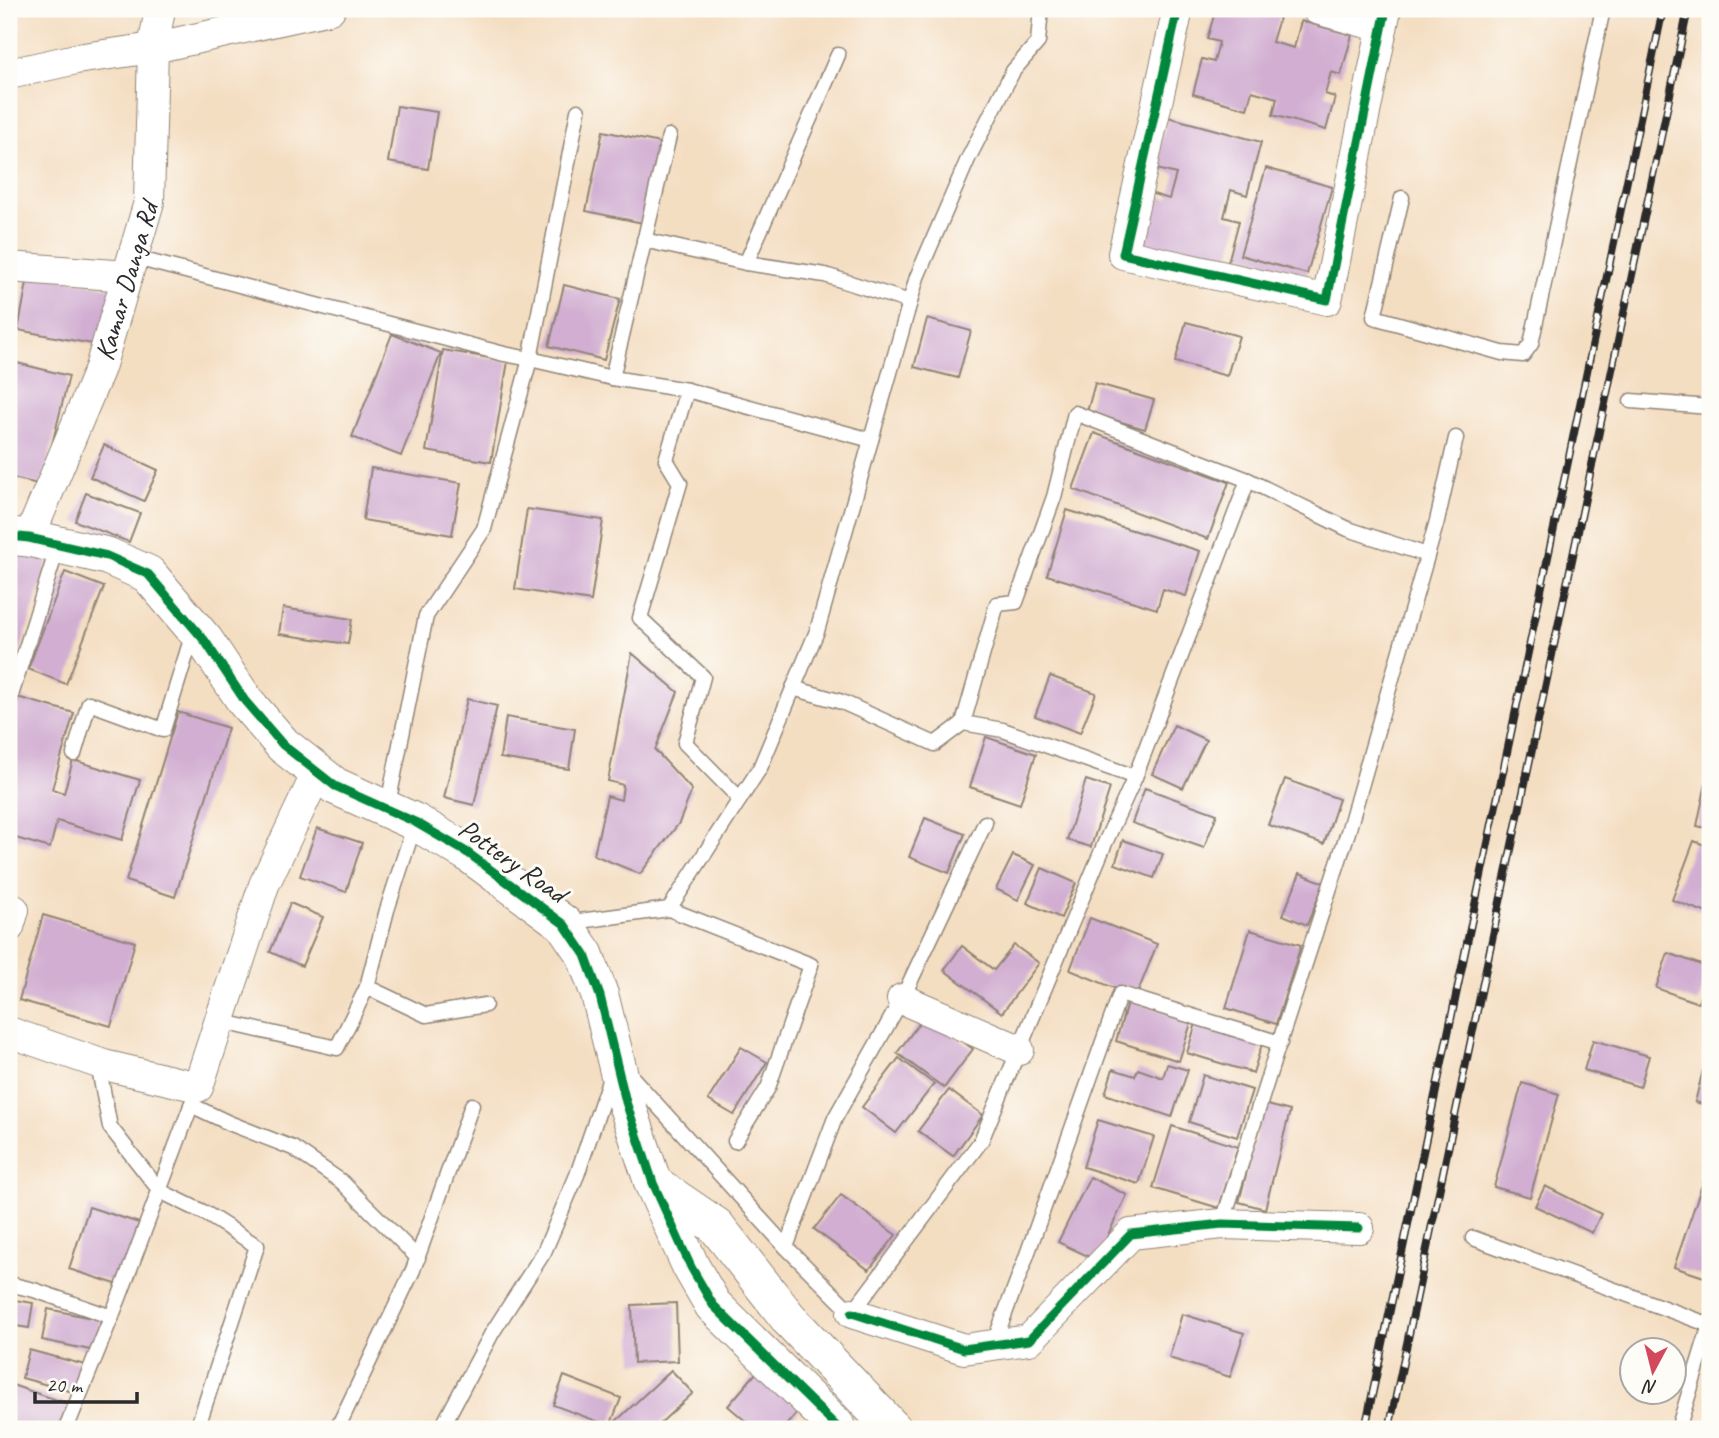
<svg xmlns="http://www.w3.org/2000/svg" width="1719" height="1438" viewBox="0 0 1719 1438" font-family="Caveat,sans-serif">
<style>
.building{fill:#d1aed2}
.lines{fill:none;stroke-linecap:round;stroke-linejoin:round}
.service-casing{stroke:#908476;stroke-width:17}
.minor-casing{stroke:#908476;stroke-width:32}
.tertiary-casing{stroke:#908476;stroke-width:39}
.service{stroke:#fff;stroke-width:14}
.minor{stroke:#fff;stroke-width:30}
.tertiary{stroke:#fff;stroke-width:37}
.rail-casing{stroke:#2b2b2b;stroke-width:8}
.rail{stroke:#fdfcf7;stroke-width:5;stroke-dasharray:16;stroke-linecap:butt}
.cycleway-casing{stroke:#fdfcf7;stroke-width:13}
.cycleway{stroke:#00873e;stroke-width:9}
.labels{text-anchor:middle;stroke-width:6;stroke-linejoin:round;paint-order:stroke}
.street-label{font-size:28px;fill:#2b2b2b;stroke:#fdfcf7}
</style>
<rect width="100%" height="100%" fill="#fdfcf7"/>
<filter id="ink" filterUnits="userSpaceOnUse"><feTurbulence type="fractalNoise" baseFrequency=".0143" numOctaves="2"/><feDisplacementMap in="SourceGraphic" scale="14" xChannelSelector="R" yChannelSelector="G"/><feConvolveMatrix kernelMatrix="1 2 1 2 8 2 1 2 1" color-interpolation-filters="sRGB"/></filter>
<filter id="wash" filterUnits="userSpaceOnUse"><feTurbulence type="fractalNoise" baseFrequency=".00686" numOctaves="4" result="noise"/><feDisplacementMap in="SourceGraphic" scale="28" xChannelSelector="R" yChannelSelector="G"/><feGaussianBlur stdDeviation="1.57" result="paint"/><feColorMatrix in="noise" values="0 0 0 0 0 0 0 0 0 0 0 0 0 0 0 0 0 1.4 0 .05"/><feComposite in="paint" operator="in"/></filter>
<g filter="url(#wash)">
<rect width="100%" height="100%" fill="#f4dec2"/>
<g id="blocks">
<g class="building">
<polygon points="1216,9 1256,9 1280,15 1272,42 1294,48 1301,21 1352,35 1341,75 1331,72 1325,94 1335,97 1326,130 1273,115 1277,98 1252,91 1247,109 1193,94 1202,59 1214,62 1219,42 1207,39"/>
<polygon points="397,106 437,112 428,169 388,162"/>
<polygon points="1168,117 1261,142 1247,195 1231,190 1224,217 1239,221 1226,270 1132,244 1147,192 1169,199 1176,174 1153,168"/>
<polygon points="603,131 660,143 643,223 586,211"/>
<polygon points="1266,168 1332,187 1307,274 1240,255"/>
<polygon points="29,272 113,288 103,346 18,330"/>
<polygon points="564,285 620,299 604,360 549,346"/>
<polygon points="927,319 971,331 958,378 914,367"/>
<polygon points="1186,322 1239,336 1227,376 1175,362"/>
<polygon points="392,334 441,353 401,456 352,437"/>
<polygon points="443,350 508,361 491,462 426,451"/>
<polygon points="9,361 69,376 42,485 9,477"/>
<polygon points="1095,383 1154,400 1145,429 1087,412"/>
<polygon points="1094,433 1229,482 1208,539 1073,489"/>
<polygon points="104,445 158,470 144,501 90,477"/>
<polygon points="371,468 461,483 452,535 363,520"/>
<polygon points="86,493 140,513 129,542 75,521"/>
<polygon points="527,509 603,520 591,601 515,589"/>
<polygon points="1067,510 1200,551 1186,596 1163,589 1157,609 1047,575"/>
<polygon points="9,549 48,561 18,659 9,656"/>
<polygon points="65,572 104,587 66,684 28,669"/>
<polygon points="283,608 352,619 348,644 279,634"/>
<polygon points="632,653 678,692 655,750 692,790 679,823 640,874 594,855 607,796 621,800 623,785 608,781"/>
<polygon points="1050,676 1096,693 1080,733 1035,716"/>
<polygon points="17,697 74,713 52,789 64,793 73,760 140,780 122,840 57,821 50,848 9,836 9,725"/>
<polygon points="467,699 497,706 474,805 444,798"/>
<polygon points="178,712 228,728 175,897 126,881"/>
<polygon points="506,717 575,729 569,769 500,758"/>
<polygon points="1174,725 1206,740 1183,788 1152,774"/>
<polygon points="986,737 1036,754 1020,804 970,787"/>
<polygon points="1709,769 1710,769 1710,829 1697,826"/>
<polygon points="1285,779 1339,799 1324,844 1268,825"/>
<polygon points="1086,780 1110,788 1091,847 1067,840"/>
<polygon points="1145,788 1217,814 1204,848 1132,823"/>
<polygon points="925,818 965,834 949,873 909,857"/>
<polygon points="317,828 362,843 346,892 300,876"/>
<polygon points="1123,840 1163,854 1154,878 1115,864"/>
<polygon points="1694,841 1710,847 1710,914 1672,900"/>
<polygon points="1013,855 1035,865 1018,900 996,889"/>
<polygon points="1042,868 1076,883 1061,918 1027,903"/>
<polygon points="1300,873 1324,883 1307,925 1283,915"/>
<polygon points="290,903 323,917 302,966 270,952"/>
<polygon points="43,915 135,942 111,1026 19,1000"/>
<polygon points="1090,918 1157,944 1136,997 1070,970"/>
<polygon points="1250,930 1301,945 1276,1024 1226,1008"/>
<polygon points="1014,945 1039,963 1002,1013 944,970 962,946 994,970"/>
<polygon points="1668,953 1710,968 1698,1003 1656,988"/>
<polygon points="1128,1000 1192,1020 1179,1061 1116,1041"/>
<polygon points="926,1014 973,1049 944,1088 897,1053"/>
<polygon points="1196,1023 1262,1044 1253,1073 1187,1053"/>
<polygon points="1593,1040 1649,1056 1640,1087 1584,1070"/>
<polygon points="741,1047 767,1062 734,1115 708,1100"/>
<polygon points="899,1058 934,1084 896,1133 862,1107"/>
<polygon points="1167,1064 1188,1070 1172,1117 1105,1094 1113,1069 1135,1076 1138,1069 1163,1078"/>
<polygon points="1703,1070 1710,1072 1710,1106 1695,1102"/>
<polygon points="1203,1075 1252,1090 1237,1137 1189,1122"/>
<polygon points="1522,1083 1559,1094 1530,1197 1494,1187"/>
<polygon points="949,1090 983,1115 953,1156 918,1131"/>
<polygon points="1264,1104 1290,1111 1265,1209 1239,1202"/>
<polygon points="1098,1120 1154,1137 1139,1184 1083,1167"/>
<polygon points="1172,1126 1238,1147 1219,1208 1153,1188"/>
<polygon points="1708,1167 1710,1167 1710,1279 1674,1267"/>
<polygon points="1090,1177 1127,1195 1096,1260 1058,1242"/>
<polygon points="1545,1186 1601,1214 1592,1233 1535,1206"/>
<polygon points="841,1195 896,1235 869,1270 814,1229"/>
<polygon points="89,1207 139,1223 119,1285 69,1269"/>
<polygon points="9,1299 33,1303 29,1328 9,1325"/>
<polygon points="676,1303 678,1361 634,1363 632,1305"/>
<polygon points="48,1309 101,1320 95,1351 42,1340"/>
<polygon points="1182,1314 1244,1333 1230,1377 1169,1358"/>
<polygon points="29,1350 85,1365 77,1393 22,1378"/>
<polygon points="671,1370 693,1393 654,1429 621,1429 615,1422"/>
<polygon points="756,1373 800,1409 783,1429 755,1429 728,1406"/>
<polygon points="564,1376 621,1398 610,1426 553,1405"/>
<polygon points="9,1384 69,1404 61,1429 9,1428"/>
</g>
</g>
</g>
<g filter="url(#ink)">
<use href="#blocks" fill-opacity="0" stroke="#908476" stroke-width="2"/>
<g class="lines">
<defs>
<g id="service">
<polyline points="1402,198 1374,317 1502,353 1523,355 1531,344 1603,9"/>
<polyline points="644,240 746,263 825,275 910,302"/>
<polyline points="132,257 504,354 530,359 612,378 687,390 871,440"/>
<polyline points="746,263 838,55"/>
<polyline points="612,378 669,136"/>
<polyline points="687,390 666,460 680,483 640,618 703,677 685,743 740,799"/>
<polyline points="1631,401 1710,407"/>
<polyline points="793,688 842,702 935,744 963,723 997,604 1016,602 1054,497 1075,413 1248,480 1348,529 1427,555"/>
<polyline points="9,702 58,546"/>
<polyline points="963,723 1003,730 1135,777"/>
<polyline points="74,754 89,703 163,730 193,633"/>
<polyline points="387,809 426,616 484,529 530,359 578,111"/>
<polyline points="415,823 387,910 367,987 426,1015 485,1005"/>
<polyline points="669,909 760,768 817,631 917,277 968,159 1013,71 1038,42 1041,9"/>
<polyline points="565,923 669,909 811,965 768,1088 735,1141"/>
<polyline points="219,1021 337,1048 367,987"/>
<polyline points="98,1064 110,1127 160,1191 205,1213 257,1246 197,1429"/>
<polyline points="628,1073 786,1247 852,1313 981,1141 1105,843 1135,777 1248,480"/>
<polyline points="191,1105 229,1123 293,1148 342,1182 418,1258"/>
<polyline points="1222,1224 1274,1059 1348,832 1437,521 1456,438"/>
<polyline points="1473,1238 1710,1325 1678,1429"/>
<polyline points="786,1247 835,1118 902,999 985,823"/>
<polyline points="9,1284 34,1290 112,1317"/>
<polyline points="993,1345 1024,1263 1120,994 1280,1043"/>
<polyline points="66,1429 119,1298 198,1087"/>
<polyline points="337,1429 413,1270 472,1105"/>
<polyline points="441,1429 492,1333 544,1252 577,1175 611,1075"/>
</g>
<g id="minor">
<polyline points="1178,9 1123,254 1327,300 1386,9"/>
<polyline points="1317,9 1382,27"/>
<polyline points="9,74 76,59 153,48 330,9"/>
<polyline points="9,267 127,276"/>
<path id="s1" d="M29,538L100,368L149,202L153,48L160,9"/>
<polyline points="9,908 14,910 9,927"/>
<polyline points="902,999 1019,1050"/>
<polyline points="9,1032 104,1065 198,1087 264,885 317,773"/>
<polyline points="852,1313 964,1349 1029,1340 1131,1234 1222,1224 1359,1228"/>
</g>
<g id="tertiary">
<polyline points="9,536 29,538 107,556 148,574 205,641 245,701 283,745 335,786 415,822 468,853 564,924 585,955 600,996 626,1102 653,1183 691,1267 713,1305 836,1426"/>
<polyline points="653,1183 716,1226 790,1320 893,1429"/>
</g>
</defs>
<use href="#service" class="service-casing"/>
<use href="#minor" class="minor-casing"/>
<use href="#tertiary" class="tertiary-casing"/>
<use href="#service" class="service"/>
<use href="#minor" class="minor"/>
<use href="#tertiary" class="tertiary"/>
<defs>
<g id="rail">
<polyline points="1365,1429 1663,9"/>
<polyline points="1389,1429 1688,9"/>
</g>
</defs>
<use href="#rail" class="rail-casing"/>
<use href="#rail" class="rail"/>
<defs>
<g id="cycleway">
<polyline points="1178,9 1123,254 1327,300 1386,9"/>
<polyline points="9,536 29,538 107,556 148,574 205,641 245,701 283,745 335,786 415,822 468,853 564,924 585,955 600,996 626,1102 653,1183 691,1267 713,1305 839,1429"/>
<polyline points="852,1313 964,1349 1029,1340 1131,1234 1222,1224 1359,1228"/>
</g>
</defs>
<use href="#cycleway" class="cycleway-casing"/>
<use href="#cycleway" class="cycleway"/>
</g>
</g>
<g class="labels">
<g class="street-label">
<text dy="10" stroke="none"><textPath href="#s1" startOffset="275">Kamar Danga Rd</textPath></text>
<text transform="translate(513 860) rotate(35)" y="10">Pottery Road</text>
</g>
</g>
<rect width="1719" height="1438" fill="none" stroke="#fdfcf7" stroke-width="35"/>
<g transform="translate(1653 1371) rotate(187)"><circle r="33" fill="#fdfcf7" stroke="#a9a8a5" stroke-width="2"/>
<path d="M0-5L12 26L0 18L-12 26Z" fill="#d1495b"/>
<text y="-10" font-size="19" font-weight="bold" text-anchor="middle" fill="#2b2b2b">N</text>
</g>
<path d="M35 1392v10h102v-10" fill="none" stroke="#2b2b2b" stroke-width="3.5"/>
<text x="46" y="1392" font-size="21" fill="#2b2b2b" stroke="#fdfcf7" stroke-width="5" paint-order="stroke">20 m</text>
</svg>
